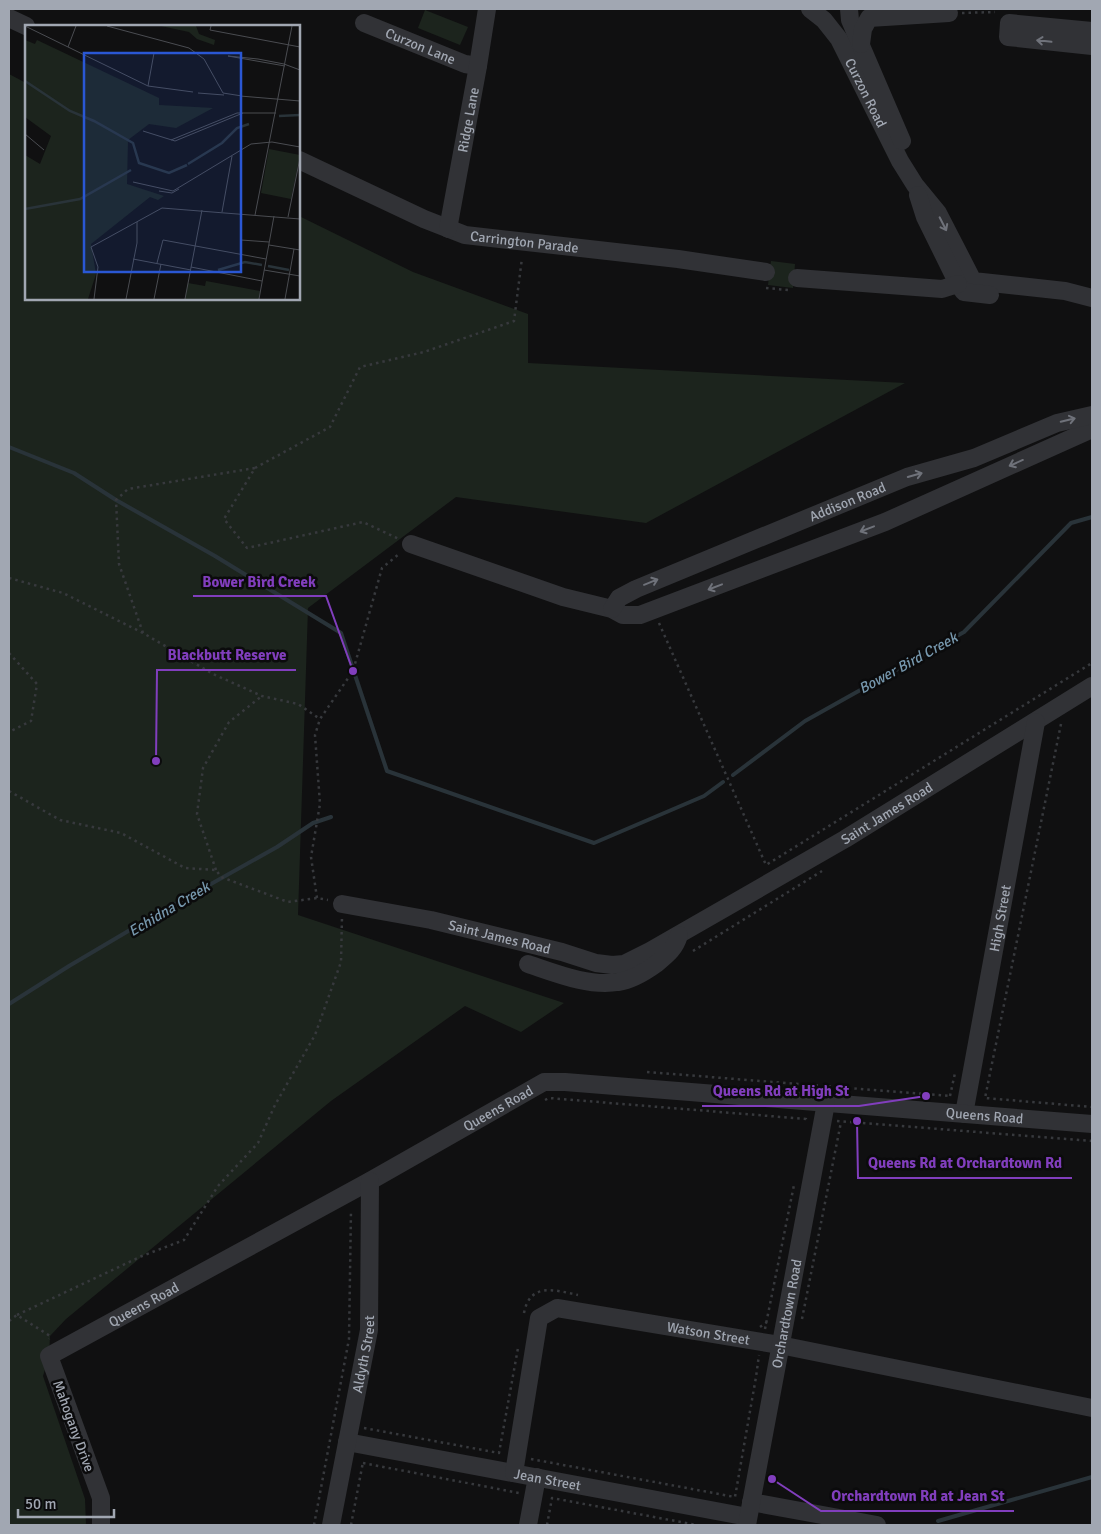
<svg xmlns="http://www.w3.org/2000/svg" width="1101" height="1534" viewBox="0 0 1101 1534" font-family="Signika,sans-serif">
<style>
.green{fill:#1c241d}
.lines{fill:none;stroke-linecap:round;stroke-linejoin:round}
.stream{stroke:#293339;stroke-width:4}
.path{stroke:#37393d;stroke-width:2.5;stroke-dasharray:2.5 4;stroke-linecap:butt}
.minor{stroke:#313236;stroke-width:18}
.oneway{stroke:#6f727a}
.labels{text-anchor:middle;stroke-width:5;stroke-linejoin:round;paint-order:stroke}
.street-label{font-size:14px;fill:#a1a7b2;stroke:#0b0b0c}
.water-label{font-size:15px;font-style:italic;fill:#7798ae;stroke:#0b0b0c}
.inset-river{fill:none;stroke:#293339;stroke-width:2.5}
.inset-road{fill:none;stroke:#4a4c51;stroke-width:1}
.view{fill:#2a57d4;fill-opacity:0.15;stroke:#2a57d4;stroke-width:2.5}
.inset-edge{fill:none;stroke:#a1a7b2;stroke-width:2.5}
.leader{fill:none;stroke:#813ebd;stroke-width:2}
.callout-dot{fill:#813ebd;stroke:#0b0b0c;stroke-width:2}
.callout-label{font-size:15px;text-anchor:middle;font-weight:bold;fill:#813ebd;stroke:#0b0b0c;stroke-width:5;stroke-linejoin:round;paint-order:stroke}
</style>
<rect width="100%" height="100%" fill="#101011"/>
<g class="green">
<polygon points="425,10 468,27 460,45 418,28"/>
<polygon points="9,74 26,83 26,299 299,299 299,216 413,272 528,314 528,363 905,383 646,523 456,497 308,608 298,915 564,1003 521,1032 465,1006 331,1101 66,1319 50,1336 49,1356 43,1376 85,1499 86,1525 9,1525"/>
<polygon points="771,261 795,264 793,288 768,285"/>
</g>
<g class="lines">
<g class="stream">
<polyline points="9,447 74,473 116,500 215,556 341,633 387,771 594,843 704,796 723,782"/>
<polyline points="733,775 805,721 964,632 1071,523 1092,517"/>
<polyline points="9,1004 69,966 152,917 277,847 313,823 331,817"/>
<polyline points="938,1521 1092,1477"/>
</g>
<g class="path">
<polyline points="962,13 995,12"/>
<polyline points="766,288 788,290"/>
<polyline points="255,468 330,427 360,367 424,352 514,321 522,258"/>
<polyline points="9,578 63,593 143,633 213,674 262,696 298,704 320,719"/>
<polyline points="659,623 766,865 1092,663"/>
<polyline points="143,633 119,564 116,500 128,489 255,468 224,519 247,548 363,522 399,539"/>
<polyline points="9,653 37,684 31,721 9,732"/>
<polyline points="1061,724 985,1098 1092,1107"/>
<polyline points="9,791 60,820 121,833 185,868 216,870 221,877 288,902 317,898 328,900"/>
<polyline points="216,870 197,814 203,768 229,722 262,696"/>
<polyline points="317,898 311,857 320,804 315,735 320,719 353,671 382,568 399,554"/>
<polyline points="693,951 822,871"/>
<polyline points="647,1072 950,1096"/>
<polyline points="950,1096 955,1073"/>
<polyline points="545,1100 549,1098 806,1119 806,1121"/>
<polyline points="837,1121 1092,1141"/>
<path d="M524,1313C530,1282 555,1290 578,1295"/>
<polyline points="17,1315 142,1256 184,1240 218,1186 258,1143 275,1105 315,1035 341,962 342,917"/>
<polyline points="802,1319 841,1122"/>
<polyline points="9,1321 17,1315 50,1336 49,1339"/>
<polyline points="760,1327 767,1322"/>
<polyline points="765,1329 794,1185"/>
<polyline points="364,1428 499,1453 518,1348"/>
<polyline points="531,1459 735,1497 756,1377 759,1355"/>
<polyline points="363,1463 519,1493"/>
<polyline points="314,1525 349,1339 351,1210"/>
<polyline points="351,1525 363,1462"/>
<polyline points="547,1525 552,1498 697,1525"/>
</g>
<g class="minor">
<path id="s1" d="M810,9L824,20L839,39L900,161L915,185L938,213L973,281L1065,291L1092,298"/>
<polyline points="849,9 850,20 902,141"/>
<polyline points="9,18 26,26"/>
<path id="s2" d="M364,23L465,64L478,66"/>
<polyline points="1092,31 1009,23 1008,37 1092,46"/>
<polyline points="861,44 863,29 869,18 949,13"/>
<path id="s3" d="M299,160L424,219L465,235L678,259L766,272"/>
<polyline points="918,195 925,217 958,284 964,292 990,295"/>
<path id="s4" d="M448,229L478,66L487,9"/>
<polyline points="797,278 942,289 958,284"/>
<polyline points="411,544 563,597 612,609 623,615 640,615 885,522 1092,429"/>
<path id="s5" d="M612,609L619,598L636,589L907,477L974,458L1057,423L1092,415"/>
<path id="s6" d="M342,904L431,920L562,952L596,963L612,965L624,964L650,951L845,839L1092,686"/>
<path d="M528,964C555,973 589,987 618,982C632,980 645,972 656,964C667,955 675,949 679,935"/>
<path id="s7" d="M964,1114L1036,722"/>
<path id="s8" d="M347,1442L748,1517"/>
<path id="s9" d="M514,1473L539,1318L557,1308L780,1345L1092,1408"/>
<polyline points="751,1502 877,1525"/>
<path id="s10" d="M101,1525V1498L49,1356L370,1181L544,1082H565L1092,1124"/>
<path id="s11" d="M331,1525L369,1330L370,1181"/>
<polyline points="528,1525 537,1477"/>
<path id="s12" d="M747,1525L826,1103"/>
</g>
</g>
<defs><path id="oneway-shaft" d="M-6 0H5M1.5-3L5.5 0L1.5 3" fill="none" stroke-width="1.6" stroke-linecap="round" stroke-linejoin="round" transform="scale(1.25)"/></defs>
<g class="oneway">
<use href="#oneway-shaft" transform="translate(1044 41) rotate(-174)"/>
<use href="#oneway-shaft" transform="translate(943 224) rotate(63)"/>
<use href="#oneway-shaft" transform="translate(1068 420) rotate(-14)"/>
<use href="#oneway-shaft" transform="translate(1016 463) rotate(156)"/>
<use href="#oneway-shaft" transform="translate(915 475) rotate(-16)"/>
<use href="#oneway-shaft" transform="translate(867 529) rotate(159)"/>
<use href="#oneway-shaft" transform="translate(651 582) rotate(-22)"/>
<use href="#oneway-shaft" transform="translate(715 587) rotate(159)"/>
</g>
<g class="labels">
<g class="street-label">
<text dy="5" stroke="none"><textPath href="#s2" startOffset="61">Curzon Lane</textPath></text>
<text dy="5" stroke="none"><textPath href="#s1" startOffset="102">Curzon Road</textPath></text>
<text dy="5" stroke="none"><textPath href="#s4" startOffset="111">Ridge Lane</textPath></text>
<text dy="5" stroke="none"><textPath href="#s3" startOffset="242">Carrington Parade</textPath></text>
<text dy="5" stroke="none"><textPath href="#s5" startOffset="261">Addison Road</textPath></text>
<text dy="5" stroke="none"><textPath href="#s6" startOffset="592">Saint James Road</textPath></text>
<text dy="5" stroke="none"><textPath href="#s7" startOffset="199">High Street</textPath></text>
<text dy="5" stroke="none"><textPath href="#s6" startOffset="161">Saint James Road</textPath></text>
<text dy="5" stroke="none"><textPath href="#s10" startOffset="691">Queens Road</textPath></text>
<text dy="5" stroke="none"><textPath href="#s10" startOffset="1186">Queens Road</textPath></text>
<text dy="5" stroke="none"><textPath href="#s10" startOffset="286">Queens Road</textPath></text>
<text dy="5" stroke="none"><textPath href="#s12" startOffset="215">Orchardtown Road</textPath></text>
<text dy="5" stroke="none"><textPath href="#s9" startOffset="331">Watson Street</textPath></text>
<text dy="5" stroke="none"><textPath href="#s11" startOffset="174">Aldyth Street</textPath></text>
<text transform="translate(74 1426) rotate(70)" y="5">Mahogany Drive</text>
<text dy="5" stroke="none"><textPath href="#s8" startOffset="204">Jean Street</textPath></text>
</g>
<g class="water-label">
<text transform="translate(908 663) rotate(-29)" y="5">Bower Bird Creek</text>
<text transform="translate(169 909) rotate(-31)" y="5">Echidna Creek</text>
</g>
</g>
<g transform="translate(25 25)">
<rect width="275" height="275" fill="#101011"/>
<path d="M136,1H171L174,9L190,15L189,20L172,14L164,7ZM0,15L10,19L12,15L134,73V80L188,83L151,103L124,99L103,115L102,159L139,171L133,175L125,172L66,219L71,249L63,274H0V130L15,139L26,111L0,92ZM244,124L275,130L266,174L236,168ZM181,256L235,266L234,274H160L163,258L180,261Z" fill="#1c241d"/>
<path class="inset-river" d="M0,56L45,86L69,96L108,118L114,138L144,148L162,140M254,91L275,90M163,139L197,118L212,103L224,99M0,184L55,174L106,145M243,241L264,245M193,245L220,237L237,240"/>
<path class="inset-road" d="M0,1L123,61L168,67M82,1L164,23L179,34L198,68L217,71M186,1L185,5L275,22M43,22L51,1M260,41L203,31L233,34L259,39L275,45M123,61L129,28M173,68L199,70M215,71L275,76M118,106L150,116L218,88M0,109L19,125M146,115L212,88H251M108,157L148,166L226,119L247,117L275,122M134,166L147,168L154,164M197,187L207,131M230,190L267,1M263,192L275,133M216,215L244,217M244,220L275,225M108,234L166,245M132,238L138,215L241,234M166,242L237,256M239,245L275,251M69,274L73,242L66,222L137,183L275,194M101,274L112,218V197M129,274L136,239M160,274L177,185M234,274L249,191M260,274L269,224"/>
<path class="view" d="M59,28H216V247H59Z"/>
<rect width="275" height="275" class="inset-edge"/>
</g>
<path class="leader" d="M353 671L326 596H193M156 761L157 670H296M926 1096L859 1106H702M857 1121L858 1178H1072M772 1479L821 1511H1014"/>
<g class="callout-dot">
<circle cx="353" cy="671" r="5"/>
<circle cx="156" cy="761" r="5"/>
<circle cx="926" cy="1096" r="5"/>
<circle cx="857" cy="1121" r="5"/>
<circle cx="772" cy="1479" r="5"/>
</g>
<g class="callout-label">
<text x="259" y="587">Bower Bird Creek</text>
<text x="227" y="660">Blackbutt Reserve</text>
<text x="781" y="1096">Queens Rd at High St</text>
<text x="965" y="1168">Queens Rd at Orchardtown Rd</text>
<text x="918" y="1501">Orchardtown Rd at Jean St</text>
</g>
<rect width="1101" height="1534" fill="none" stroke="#a1a7b2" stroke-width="20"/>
<path d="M18 1509v8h96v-8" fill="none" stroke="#a1a7b2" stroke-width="2.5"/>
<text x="25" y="1509" font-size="15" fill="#a1a7b2" stroke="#0b0b0c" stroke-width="4" paint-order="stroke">50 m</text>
</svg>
